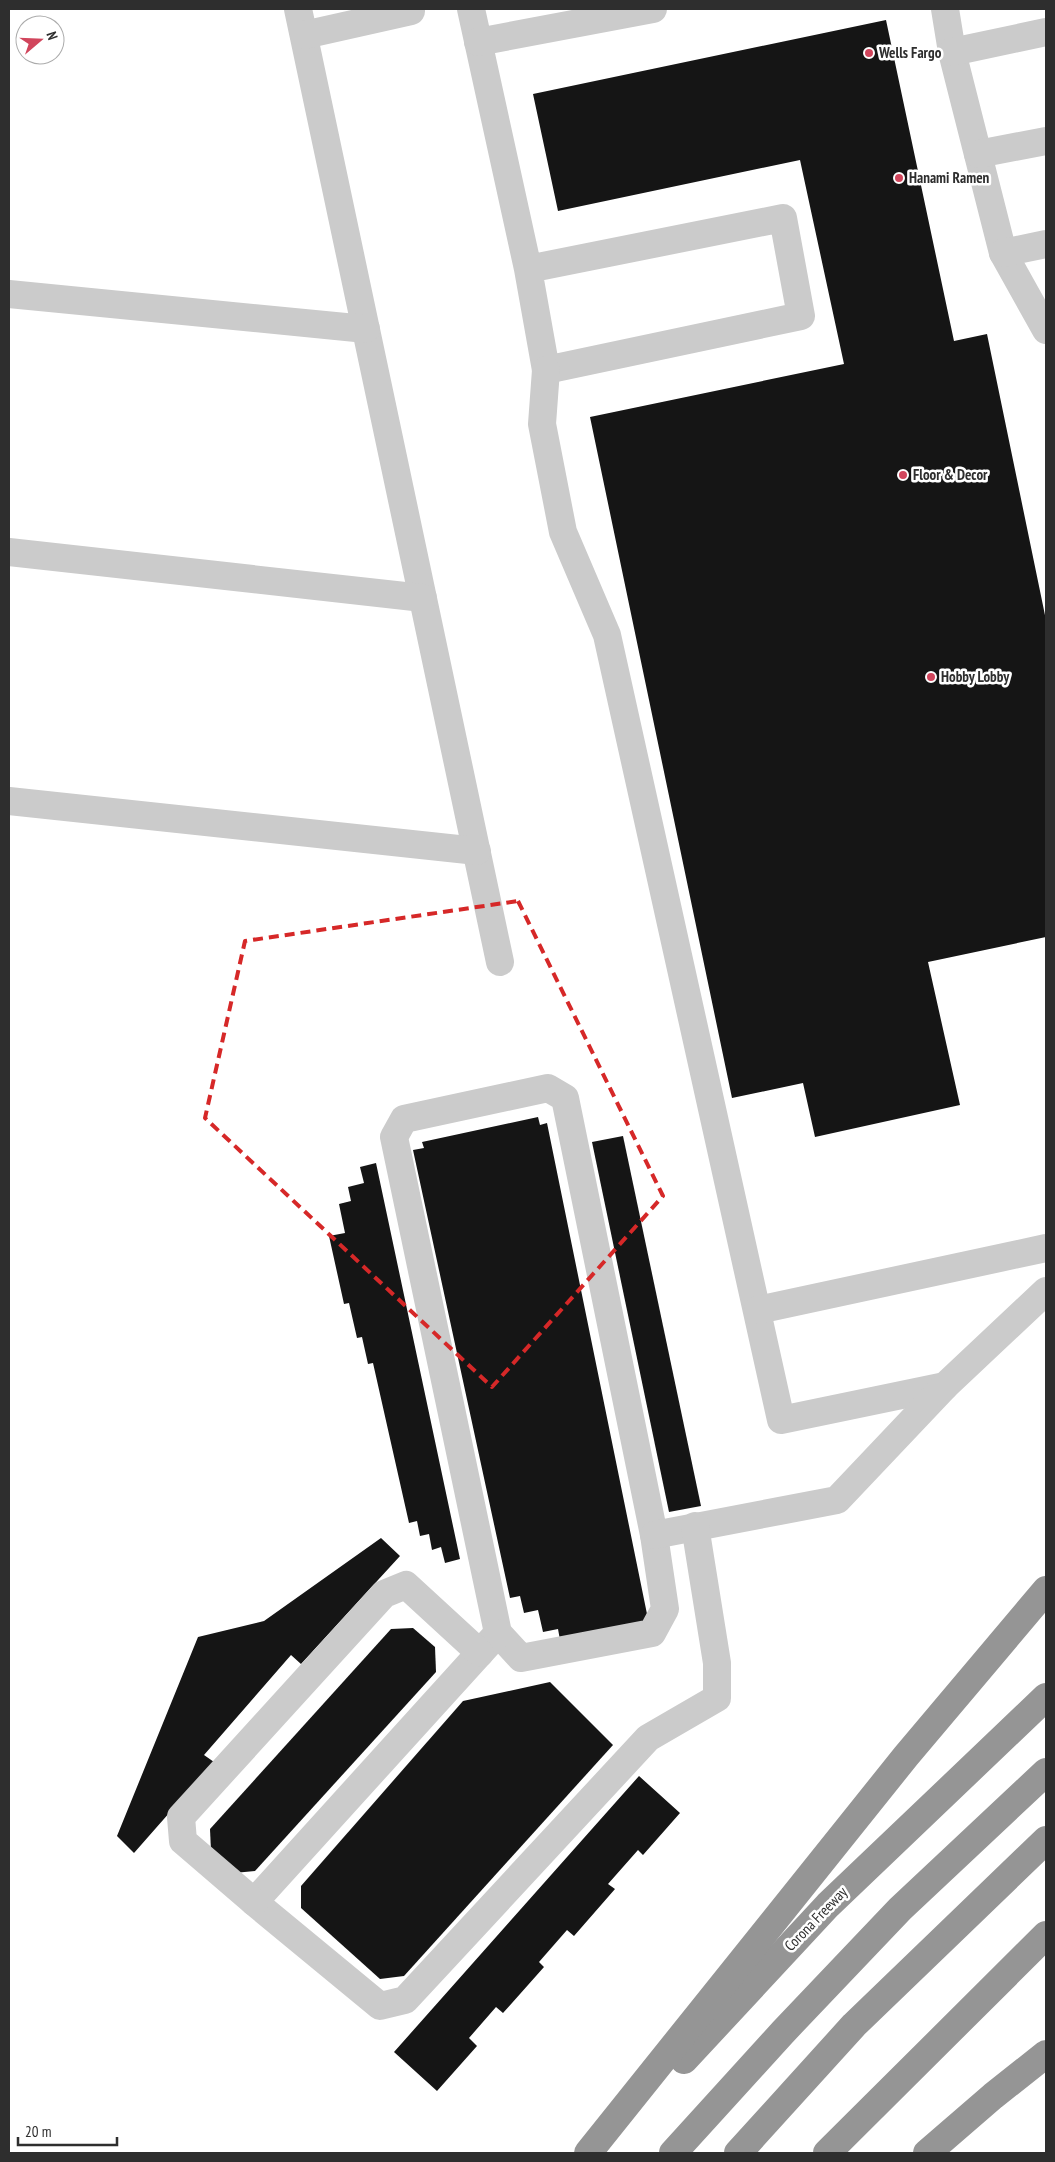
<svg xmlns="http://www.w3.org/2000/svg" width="1055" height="2162" viewBox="0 0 1055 2162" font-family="'PT Sans Narrow',sans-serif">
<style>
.building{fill:#151515}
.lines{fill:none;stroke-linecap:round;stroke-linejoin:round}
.minor{stroke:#cbcbcb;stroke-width:28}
.highway{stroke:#959595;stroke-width:28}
.marked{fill:none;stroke:#d62828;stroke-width:4;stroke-dasharray:10 6;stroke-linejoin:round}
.poi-dot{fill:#d1455c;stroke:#fff;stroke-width:2}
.labels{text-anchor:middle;stroke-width:5;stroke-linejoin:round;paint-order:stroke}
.poi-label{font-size:15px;font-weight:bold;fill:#2e2e2e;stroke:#fff;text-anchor:start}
.street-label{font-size:15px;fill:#2e2e2e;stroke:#fff}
</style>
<rect width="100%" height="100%" fill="#fff"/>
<g class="building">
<polygon points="886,20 954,341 987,334 1046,620 1046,937 928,962 960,1105 815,1137 803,1083 732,1098 590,417 844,364 800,160 558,211 533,94"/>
<polygon points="538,1117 540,1125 547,1123 647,1614 643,1622 560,1640 558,1629 543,1632 538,1610 524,1613 520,1596 510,1598 413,1150 424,1148 422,1142"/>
<polygon points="623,1136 701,1506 669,1512 592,1142"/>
<polygon points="376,1163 460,1559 445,1563 441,1547 432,1550 429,1534 420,1536 417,1521 409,1523 373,1363 368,1364 362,1337 357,1338 349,1303 344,1304 329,1236 345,1233 339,1204 351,1201 348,1187 364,1183 360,1167"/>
<polygon points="381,1538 400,1556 301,1664 291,1655 204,1755 214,1762 134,1853 117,1836 198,1637 264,1621"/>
<polygon points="413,1628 435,1647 436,1672 255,1871 234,1873 211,1851 210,1829 391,1629"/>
<polygon points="550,1682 613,1745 404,1976 380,1979 301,1908 301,1886 463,1701"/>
<polygon points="639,1776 680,1813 643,1855 638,1850 608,1884 615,1889 574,1936 567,1930 539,1962 544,1967 503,2013 496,2007 469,2038 477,2046 437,2091 394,2052"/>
</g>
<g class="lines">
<g class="minor">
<polyline points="298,9 500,962"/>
<polyline points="471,9 528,269 546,370 801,316 783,218 528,269"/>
<polyline points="945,9 952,52 1003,253 1046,330"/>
<polyline points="304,35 411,11"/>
<polyline points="478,42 653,9"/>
<polyline points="952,52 1046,32"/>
<polyline points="978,154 1046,141"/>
<polyline points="1003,253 1046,244"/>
<polyline points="9,294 366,329"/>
<polyline points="546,370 542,424 563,532 607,635 781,1420 945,1386"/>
<polyline points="9,552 423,598"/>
<polyline points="9,801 477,851"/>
<polygon points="548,1088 565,1098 654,1535 665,1609 652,1633 521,1658 498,1633 394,1137 404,1119"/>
<polyline points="758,1310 1046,1248"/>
<polyline points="654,1535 837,1500 945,1386 1046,1291"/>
<polyline points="498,1633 254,1902 380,2006 405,2000 648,1738 717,1698 717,1663 695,1526"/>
<polyline points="254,1902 183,1841 181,1817 384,1594 406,1585 480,1653"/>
</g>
<g class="highway">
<polyline points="684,2060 828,1905 1046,1697"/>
<polyline points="588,2153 906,1756 1046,1590"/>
<polyline points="673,2153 783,2032 900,1909 1046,1772"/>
<polyline points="738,2153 854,2025 1046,1840"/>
<polyline points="827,2153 1046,1935"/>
<polyline points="927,2153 993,2096 1046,2054"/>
</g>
</g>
<path class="marked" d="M518,901L663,1196L492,1387L205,1118L245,941Z"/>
<g class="poi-dot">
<circle cx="869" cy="53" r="5"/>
<circle cx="899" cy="178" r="5"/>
<circle cx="903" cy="475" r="5"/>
<circle cx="931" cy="677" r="5"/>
</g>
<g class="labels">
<g class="poi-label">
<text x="879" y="58">Wells Fargo</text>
<text x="909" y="183">Hanami Ramen</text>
<text x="913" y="480">Floor &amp; Decor</text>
<text x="941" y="682">Hobby Lobby</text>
</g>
<g class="street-label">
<text transform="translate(816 1919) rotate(-46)" y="5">Corona Freeway</text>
</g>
</g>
<rect width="1055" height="2162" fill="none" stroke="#2e2e2e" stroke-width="20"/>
<g transform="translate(40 40) rotate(71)"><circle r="24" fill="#ffffff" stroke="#ababab"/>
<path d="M0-4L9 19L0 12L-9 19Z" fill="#d1455c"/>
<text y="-8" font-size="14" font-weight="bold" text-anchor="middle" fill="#2e2e2e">N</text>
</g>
<path d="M18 2137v8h99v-8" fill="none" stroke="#2e2e2e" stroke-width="2.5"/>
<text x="25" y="2137" font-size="15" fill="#2e2e2e" stroke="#ffffff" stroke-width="4" paint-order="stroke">20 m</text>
</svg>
